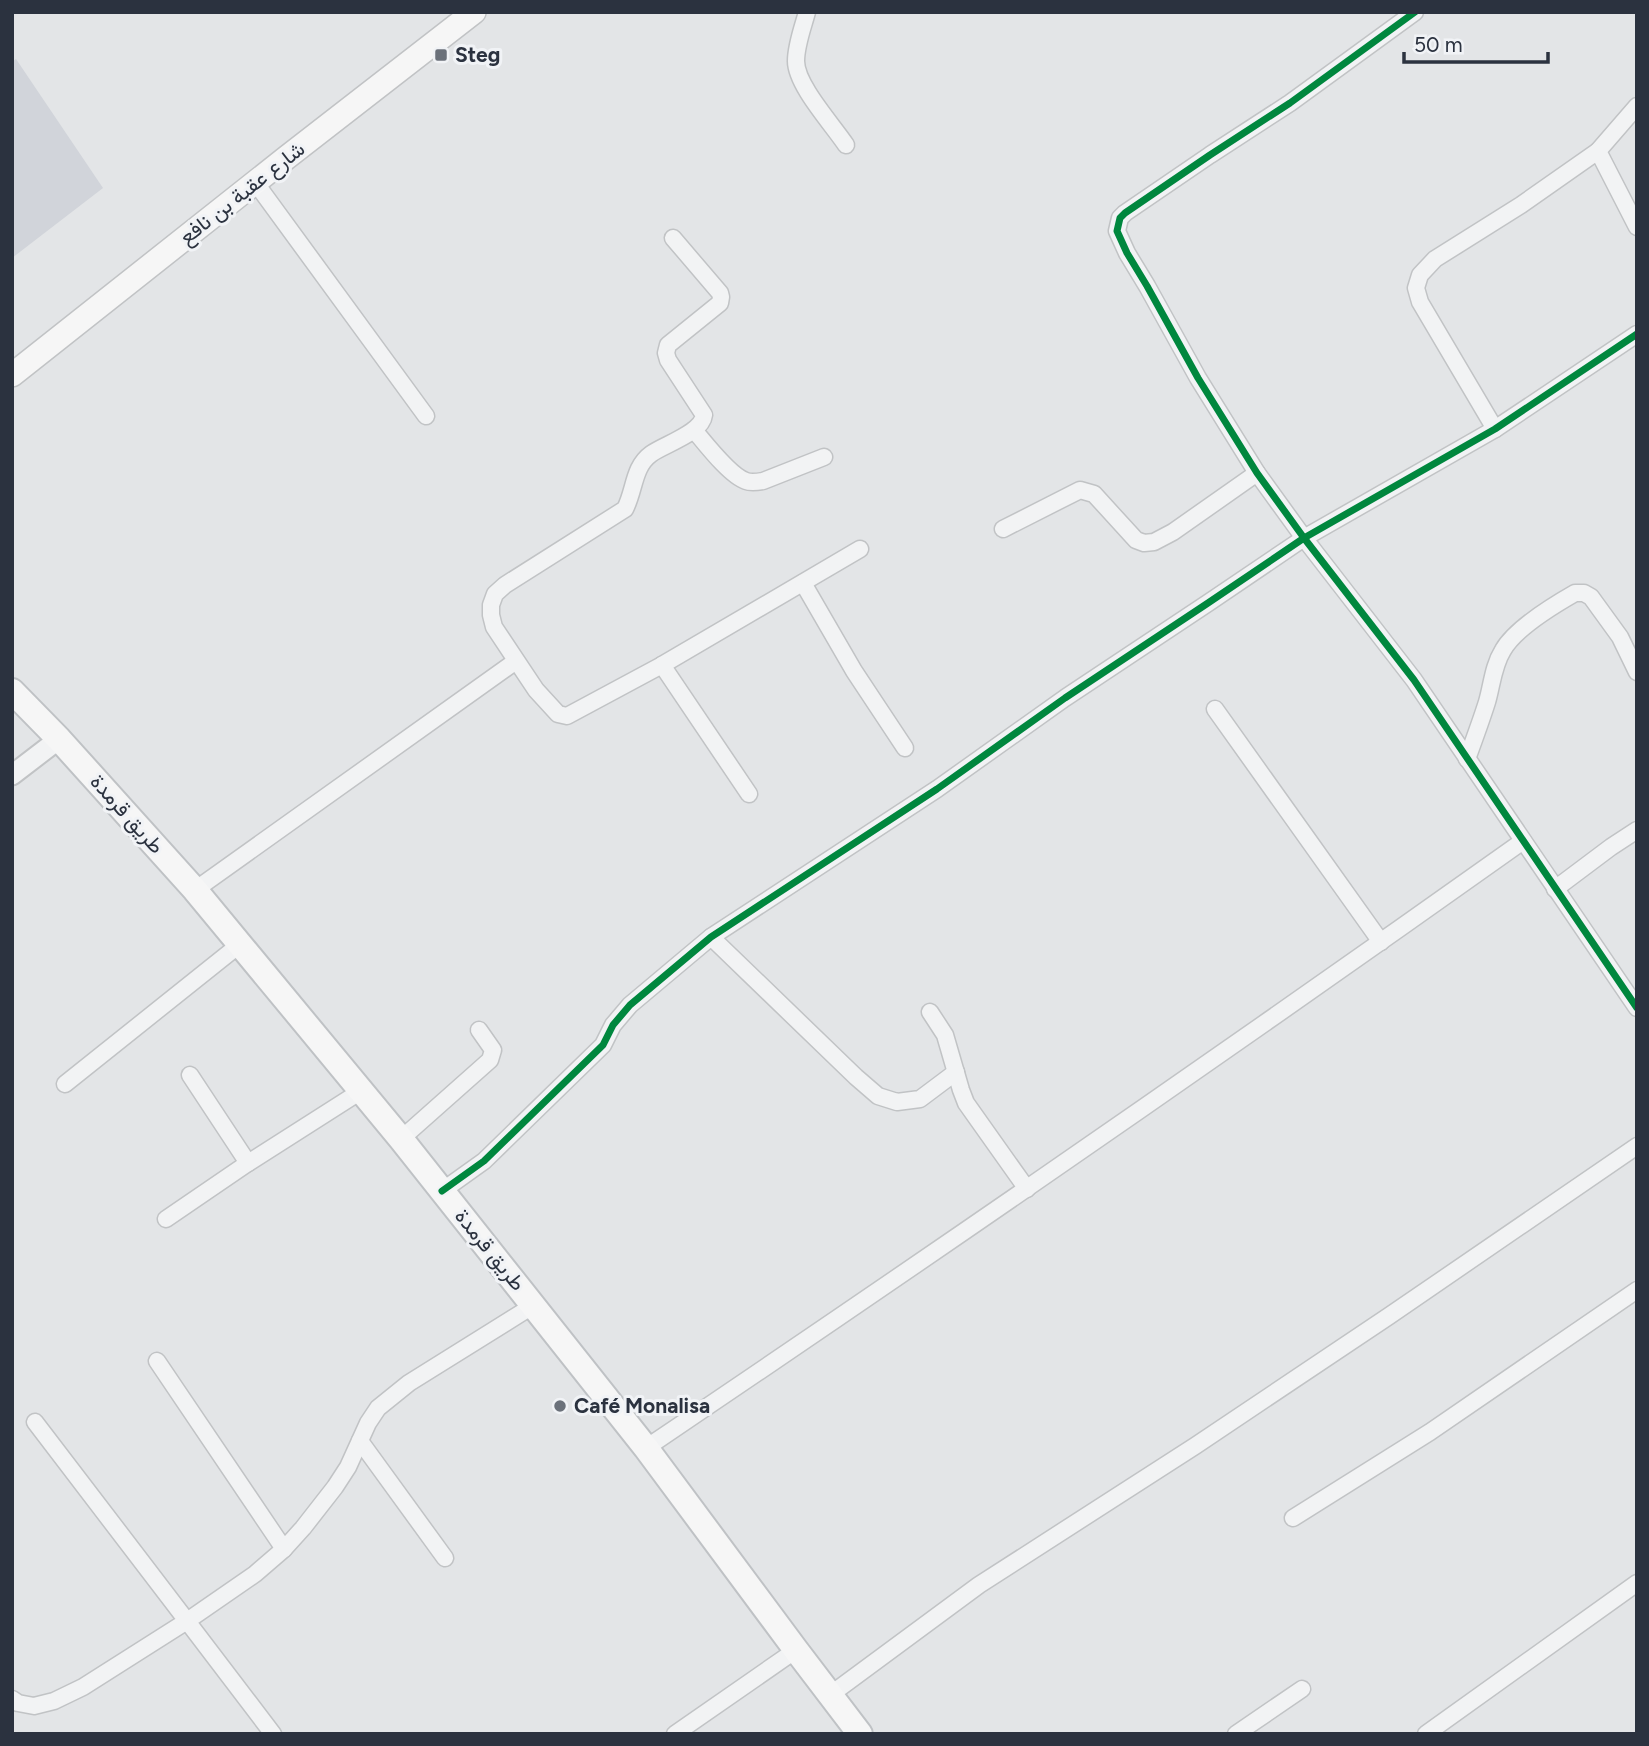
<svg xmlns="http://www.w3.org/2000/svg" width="1649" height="1746" viewBox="0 0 1649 1746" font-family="Figtree,Vazirmatn,sans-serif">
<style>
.built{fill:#d1d4da}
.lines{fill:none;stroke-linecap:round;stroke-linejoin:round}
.minor-casing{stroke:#c1c3c5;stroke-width:19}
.tertiary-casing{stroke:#c1c3c5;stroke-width:23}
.secondary-casing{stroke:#c1c3c5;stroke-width:26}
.primary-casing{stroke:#bfc2c5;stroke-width:28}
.minor{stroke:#f2f3f4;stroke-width:16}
.tertiary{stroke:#f2f3f4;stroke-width:19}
.secondary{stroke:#f6f6f6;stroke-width:23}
.primary{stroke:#f6f6f6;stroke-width:24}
.cycleway-casing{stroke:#f1f3f6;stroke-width:11}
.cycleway{stroke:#00873e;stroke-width:7}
.poi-dot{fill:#6b717a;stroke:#f1f3f6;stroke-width:2.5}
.labels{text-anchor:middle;stroke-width:6;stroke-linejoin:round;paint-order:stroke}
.poi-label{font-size:21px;font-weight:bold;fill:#2b323f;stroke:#f1f3f6;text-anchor:start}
.street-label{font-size:21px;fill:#2b323f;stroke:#f1f3f6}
</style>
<rect width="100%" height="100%" fill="#e3e5e7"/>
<polygon class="built" points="16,59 103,188 12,258 12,62"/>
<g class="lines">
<defs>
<g id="minor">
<path d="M807,12C803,27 796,45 796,61C796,85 832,124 846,145"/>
<polyline points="1415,12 1290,103 1210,155 1125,213 1120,218 1117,231 1127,253 1147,286 1198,378 1257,473 1304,538 1414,680 1637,1008"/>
<polyline points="1637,106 1598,151 1637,227"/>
<polyline points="255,182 426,416"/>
<path d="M673,238L720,293L721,297L720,303L668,345L666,353L668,360L704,415C702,433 665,444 651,454C633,467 635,490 625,509L505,585L495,594L491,605V615L494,627L536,690L558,714L567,716L662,665L860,549"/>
<polyline points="1495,429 1420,302 1416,288 1420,275 1435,259 1521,205 1598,151"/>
<path d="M694,430C705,443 730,476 746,481C751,483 757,482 763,481L824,457"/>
<polyline points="1003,529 1080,490 1094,494 1136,540 1144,543 1154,542 1173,532 1257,473"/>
<polyline points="803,583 854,671 905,748"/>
<polyline points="662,665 749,794"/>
<polyline points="1215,709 1381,942"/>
<path d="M1467,759C1474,740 1481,721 1487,702C1492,685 1493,666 1503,650C1515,629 1554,605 1575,593H1584L1591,597L1620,637L1637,672"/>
<polyline points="1555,889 1611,847 1637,830"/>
<polyline points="195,890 516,661"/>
<polyline points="711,937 856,1077 878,1096 897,1102 920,1099 956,1072"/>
<polyline points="930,1012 945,1035 961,1090 966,1103 1027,1189"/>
<polyline points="190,1075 248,1163"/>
<polyline points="65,1084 239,945"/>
<polyline points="401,1139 490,1060 493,1050 479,1030"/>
<polyline points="442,1191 484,1161 603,1045 613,1025 630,1005 711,937 937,789 1065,698 1208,603 1304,538 1495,429 1637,334"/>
<polyline points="166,1219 248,1163 361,1091"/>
<polyline points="157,1361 284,1549"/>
<polyline points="360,1441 445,1558"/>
<path d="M646,1448C941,1249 1233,1047 1523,841"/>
<polyline points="1293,1518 1430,1432 1637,1290"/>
<polyline points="830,1695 979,1585 1195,1446 1389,1316 1637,1146"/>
<polyline points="12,1699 18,1703 34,1706 54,1701 83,1687 187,1621 35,1422"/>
<polyline points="273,1734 187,1621 255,1574 284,1549 303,1528 335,1487 348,1467 368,1423 378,1408 409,1383 534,1305"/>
<polyline points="675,1734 796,1650"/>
<polyline points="1236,1734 1302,1689"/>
<polyline points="1426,1734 1637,1583"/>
</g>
<polyline id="tertiary" points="12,775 59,739"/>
<polyline id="secondary" points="12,375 286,158 474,12"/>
<polyline id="primary" points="12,691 59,739 195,890 401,1139 646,1448 796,1650 860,1734"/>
</defs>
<use href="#minor" class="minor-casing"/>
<use href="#tertiary" class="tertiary-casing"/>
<use href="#secondary" class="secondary-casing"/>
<use href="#primary" class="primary-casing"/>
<use href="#minor" class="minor"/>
<use href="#tertiary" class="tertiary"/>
<use href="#secondary" class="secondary"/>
<use href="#primary" class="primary"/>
<defs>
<g id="cycleway">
<polyline points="1415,12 1290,103 1210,155 1125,213 1120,218 1117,231 1127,253 1147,286 1198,378 1257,473 1304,538 1414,680 1637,1008"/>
<polyline points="442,1191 484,1161 603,1045 613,1025 630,1005 711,937 937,789 1065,698 1208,603 1304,538 1495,429 1637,334"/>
</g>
</defs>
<use href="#cycleway" class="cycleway-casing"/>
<use href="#cycleway" class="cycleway"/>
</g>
<g class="poi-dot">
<rect x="434" y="48" width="14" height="14" rx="3.5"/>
<circle cx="560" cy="1406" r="7"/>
</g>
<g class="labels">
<g class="poi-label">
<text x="455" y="62">Steg</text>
<text x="574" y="1413">Café Monalisa</text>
</g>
<g class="street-label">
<text transform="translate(242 193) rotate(-38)" y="7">شارع عقبة بن نافع</text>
<text transform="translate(127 814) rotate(48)" y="7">طريق قرمدة</text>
<text transform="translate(490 1250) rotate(51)" y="7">طريق قرمدة</text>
</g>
</g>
<rect width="1649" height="1746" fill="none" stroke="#2b323f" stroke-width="28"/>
<path d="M1404 52v10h144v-10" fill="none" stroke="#2b323f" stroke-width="3.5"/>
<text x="1414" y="52" font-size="21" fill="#2b323f" stroke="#f1f3f6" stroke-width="5" paint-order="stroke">50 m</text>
</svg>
